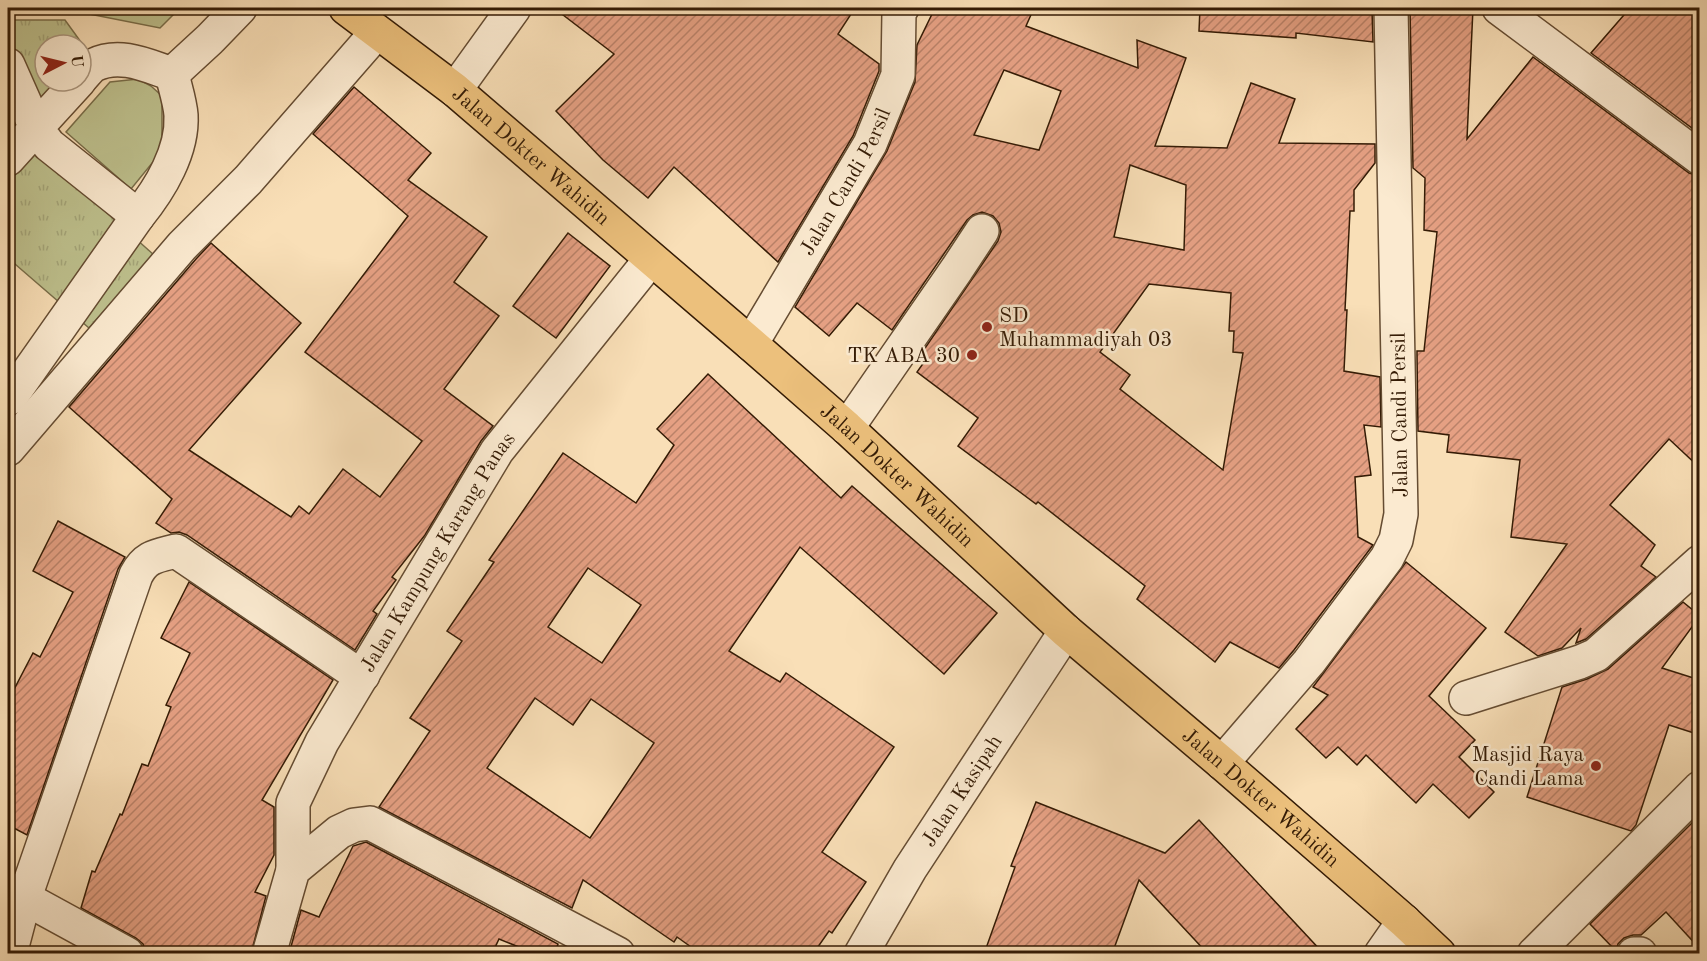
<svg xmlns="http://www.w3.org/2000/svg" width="1707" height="961" viewBox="0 0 1707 961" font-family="'Old Standard TT',serif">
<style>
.green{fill:#bec18e;stroke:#796e4a;stroke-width:1.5}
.park{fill:url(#park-tufts);stroke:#796e4a;stroke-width:1.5}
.building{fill:url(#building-hatch);stroke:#341b05;stroke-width:1.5;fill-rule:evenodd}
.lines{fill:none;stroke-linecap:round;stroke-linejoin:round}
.minor-casing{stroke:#654c32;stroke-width:36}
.highway-casing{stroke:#341b05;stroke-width:36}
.minor{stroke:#fbead0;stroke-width:33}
.highway{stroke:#ecc07c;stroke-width:33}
.poi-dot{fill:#8f2418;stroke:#fbead0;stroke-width:2}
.labels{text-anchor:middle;stroke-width:5;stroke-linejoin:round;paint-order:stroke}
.street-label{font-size:21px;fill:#341b05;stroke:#fbead0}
.poi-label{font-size:21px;fill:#341b05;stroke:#fbead0;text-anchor:end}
</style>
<defs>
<pattern id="park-tufts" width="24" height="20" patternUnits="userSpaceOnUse" patternTransform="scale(1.5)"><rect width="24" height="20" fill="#bec18e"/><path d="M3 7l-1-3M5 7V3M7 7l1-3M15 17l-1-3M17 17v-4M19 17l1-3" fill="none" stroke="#a4a579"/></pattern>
<pattern id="building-hatch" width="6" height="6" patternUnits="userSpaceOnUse" patternTransform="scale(1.5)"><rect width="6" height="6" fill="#e5a083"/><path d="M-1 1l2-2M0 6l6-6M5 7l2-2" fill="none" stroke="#ba8269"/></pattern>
</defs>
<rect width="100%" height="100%" fill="#f9dfb7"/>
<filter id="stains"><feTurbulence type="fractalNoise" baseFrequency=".00333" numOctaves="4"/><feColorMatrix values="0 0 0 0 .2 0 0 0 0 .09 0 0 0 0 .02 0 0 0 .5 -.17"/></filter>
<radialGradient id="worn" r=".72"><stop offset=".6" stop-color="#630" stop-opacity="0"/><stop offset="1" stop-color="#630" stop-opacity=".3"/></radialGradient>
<g class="green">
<polygon points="8,8 180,8 160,28 69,10 8,15"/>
<polygon points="138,79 151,86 162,96 162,151 131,189 66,132 110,82"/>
</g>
<polygon class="park" points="8,20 65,20 86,49 81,57 81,45 45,45 45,81 63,81 22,137 154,255 89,328 8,258"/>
<g class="building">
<polygon points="554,8 855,8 838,34 879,64 879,71 853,136 778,262 674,167 648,198 603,160 556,111 614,54"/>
<path d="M935,8H1034L1026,26L1138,68L1137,40L1186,58L1155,146L1227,148L1251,83L1295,99L1279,143L1375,144V163L1354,190V211H1350L1345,310H1347L1344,371L1380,377L1381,427L1364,425L1371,475L1355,477L1358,537L1373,545L1294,650L1279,668L1230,642L1215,662L1137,599L1145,586L1038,502L1036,504L958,446L978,418L917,372L927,358L921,354L998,241L1001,232L999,223L993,216L982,212L973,215L967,220L892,330L857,303L829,336L795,307L887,151L915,82L917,45ZM1004,70L1061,91L1039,150L974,135ZM1130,165L1186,185L1184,250L1114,237ZM1149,284L1231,293L1229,331H1234L1233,352L1243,353L1223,470L1120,389L1130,375L1100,352Z"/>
<polygon points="1200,8 1339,8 1372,11 1373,42 1296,33 1296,38 1199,31"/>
<polygon points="1410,8 1473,8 1467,139 1533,57 1689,173 1700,176 1700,468 1669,439 1610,505 1655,545 1641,566 1656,577 1586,639 1576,643 1581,628 1562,648 1538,656 1505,632 1567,544 1511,537 1520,460 1447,452 1449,435 1418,431 1417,355 1417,351 1424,351 1437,232 1424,230 1425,178 1413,168"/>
<polygon points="1630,8 1700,8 1700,134 1591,53"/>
<polygon points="354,87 431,153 408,180 487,237 454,282 499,316 444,389 493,426 481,441 425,535 392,577 396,580 373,611 377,614 355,650 187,535 179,532 171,533 156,523 172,499 69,407 196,259 211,243 301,323 189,450 291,517 299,506 309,514 343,469 380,497 422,441 305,352 408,216 313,134"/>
<polygon points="568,233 610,266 556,338 513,306"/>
<path d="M708,374L841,498L852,486L997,613L944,674L800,547L729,651L780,682L786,673L894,747L822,852L866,882L832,933L829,931L813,954H701L677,937L674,942L583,880L572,908L379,807L430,731L410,718L462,641L447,631L494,562L489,560L563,453L636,503L674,445L657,429ZM588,568L641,605L602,663L548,627ZM535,698L573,725L591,699L654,743L590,838L487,768Z"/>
<polygon points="58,521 125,557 118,569 27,835 8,825 8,701 33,653 40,657 73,592 33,571"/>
<polygon points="1406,562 1486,628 1429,696 1475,740 1459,757 1494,792 1469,818 1433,784 1416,803 1366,755 1357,765 1338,747 1326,758 1296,729 1328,695 1313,687"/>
<polygon points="189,582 333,680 262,800 274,807 274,855 255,892 266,896 251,954 146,954 143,944 136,938 81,908 92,871 95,872 120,814 122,815 142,764 148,766 171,707 166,705 190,653 161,638"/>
<polygon points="1683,602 1700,616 1662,668 1700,680 1700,735 1669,725 1636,825 1631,831 1527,797 1562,687 1587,679 1608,669"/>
<polygon points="1036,802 1165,853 1199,820 1324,954 1208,954 1139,880 1112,954 984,954 1015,867 1011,866"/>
<polygon points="1700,815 1700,949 1666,912 1641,935 1633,935 1624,938 1618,944 1616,951 1590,924"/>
<polygon points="366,842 558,944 555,954 536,954 499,939 492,954 289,954 301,910 319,917 353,846"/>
</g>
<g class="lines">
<defs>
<g id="minor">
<polyline points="1499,8 1700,158"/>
<polyline points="8,65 36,128 8,159"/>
<polyline points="172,74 210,39 240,8"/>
<path d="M81,78C85,74 89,68 94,65C120,52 148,66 172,74"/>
<path d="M79,81L36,128L49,145L138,216C160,189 183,151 181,115C180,102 175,87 172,74"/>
<polyline points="455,90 514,8"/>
<path id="s1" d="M751,344L870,144L898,75L899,12L902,8"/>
<polyline points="10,398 138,216"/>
<polyline points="847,428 957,269 982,231"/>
<polyline points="8,449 182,246 248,180 377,32"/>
<polyline points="1466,698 1580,662 1596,655 1700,562"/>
<polyline points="1222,763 1309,662 1387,558 1396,540 1401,514 1391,8"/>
<path id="s2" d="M293,870V803L322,742L497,451L651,259"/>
<polyline points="8,889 127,954"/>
<path d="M10,954L25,897L136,575C146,556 157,556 176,551L350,669L363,675"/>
<polyline points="269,954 293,870 339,832 354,825 370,823 618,954"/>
<path id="s3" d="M861,954L910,869L1066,631"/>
<polyline points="1381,954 1404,921"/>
<polyline points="1534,954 1700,788"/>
<polyline points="1634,954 1640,954"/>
</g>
<g id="highway">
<path id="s4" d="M346,8L455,90L751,344L847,428L1066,631L1222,763L1404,921L1439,954"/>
</g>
</defs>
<use href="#minor" class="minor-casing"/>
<use href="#highway" class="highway-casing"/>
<use href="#minor" class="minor"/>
<use href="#highway" class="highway"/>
</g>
<g class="poi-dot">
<circle cx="987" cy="327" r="6"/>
<circle cx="972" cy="355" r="6"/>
<circle cx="1596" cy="766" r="6"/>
</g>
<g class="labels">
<g class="street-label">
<text dy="7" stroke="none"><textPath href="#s4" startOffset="237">Jalan Dokter Wahidin</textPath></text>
<text dy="7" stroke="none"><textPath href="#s1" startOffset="188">Jalan Candi Persil</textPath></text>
<text transform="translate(1399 415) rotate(-91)" y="7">Jalan Candi Persil</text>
<text dy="7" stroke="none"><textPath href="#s4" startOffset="723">Jalan Dokter Wahidin</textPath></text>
<text dy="7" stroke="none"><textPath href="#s2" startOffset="357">Jalan Kampung Karang Panas</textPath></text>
<text dy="7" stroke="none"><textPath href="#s3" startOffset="192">Jalan Kasipah</textPath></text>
<text dy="7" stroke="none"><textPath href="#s4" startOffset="1209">Jalan Dokter Wahidin</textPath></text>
</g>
<g class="poi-label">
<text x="999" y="322" text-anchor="start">SD<tspan x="999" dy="24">Muhammadiyah 03</tspan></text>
<text x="960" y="362">TK ABA 30</text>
<text x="1584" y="761">Masjid Raya<tspan x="1584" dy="24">Candi Lama</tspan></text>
</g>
</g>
<rect width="1707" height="961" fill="none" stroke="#f9dfb7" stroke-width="30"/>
<rect x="9" y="9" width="1689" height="943" fill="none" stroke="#341b05" stroke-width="3"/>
<rect x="15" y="15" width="1677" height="931" fill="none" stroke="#341b05" stroke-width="1.5"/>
<g transform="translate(63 63) rotate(83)"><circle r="28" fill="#fbead0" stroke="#ab977f" stroke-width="1.5"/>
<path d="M0-4.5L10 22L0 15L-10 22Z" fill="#8f2418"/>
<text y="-9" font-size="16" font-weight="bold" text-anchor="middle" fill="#341b05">U</text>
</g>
<rect width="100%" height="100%" filter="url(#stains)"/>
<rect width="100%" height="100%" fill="url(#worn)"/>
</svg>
